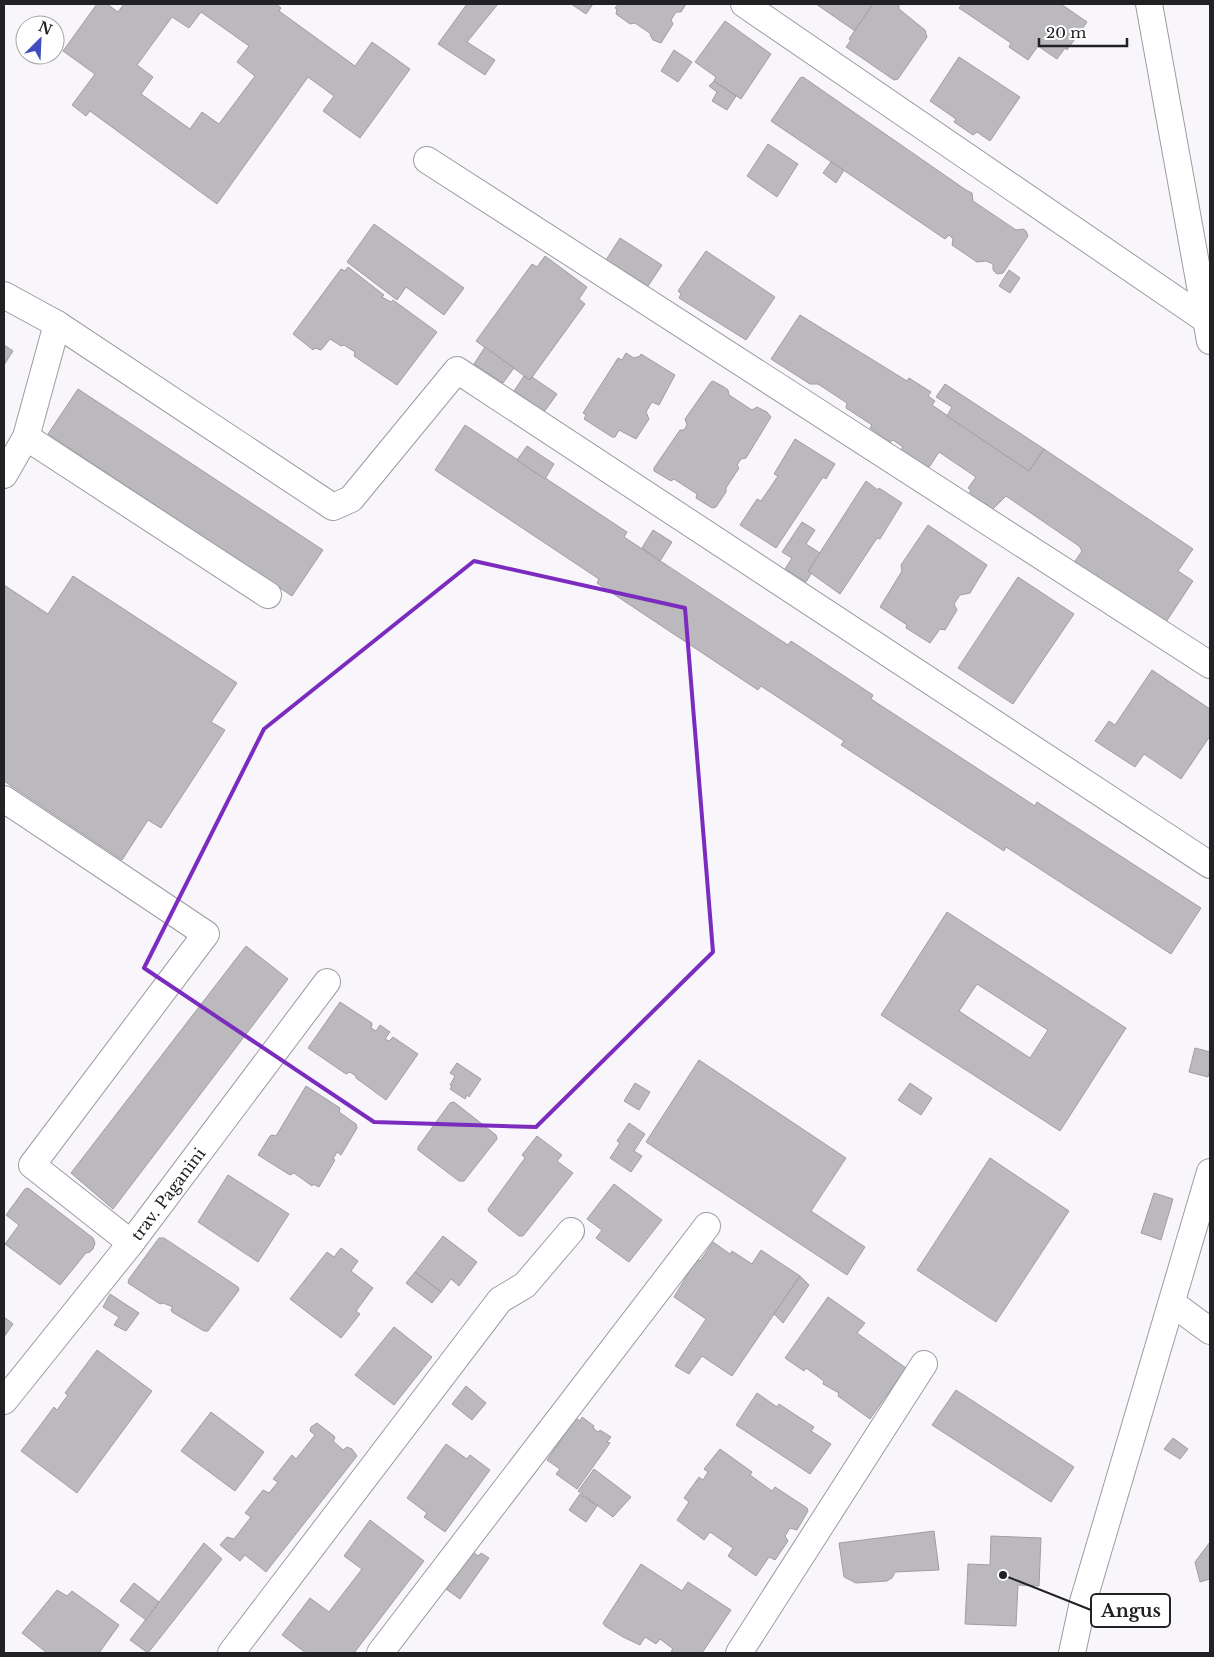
<svg xmlns="http://www.w3.org/2000/svg" width="1214" height="1657" viewBox="0 0 1214 1657" font-family="'Libre Baskerville',serif">
<style>
.building{fill:#bbb9be;stroke:#a19ea3;fill-rule:evenodd}
.lines{fill:none;stroke-linecap:round;stroke-linejoin:round}
.minor-casing{stroke:#9d9ba0;stroke-width:28}
.minor{stroke:#fff;stroke-width:26}
.marked{fill:none;stroke:#7b2cbf;stroke-width:4;stroke-linejoin:round}
.labels{text-anchor:middle;stroke-width:4;stroke-linejoin:round;paint-order:stroke}
.street-label{font-size:16px;fill:#222123;stroke:#fff}
.leader{fill:none;stroke:#222123;stroke-width:2}
.callout-dot{fill:#222123;stroke:#fff;stroke-width:2}
.callout{fill:#fff;stroke:#222123;stroke-width:2}
.callout-label{font-size:18px;text-anchor:middle;font-weight:bold;fill:#222123}
</style>
<rect width="100%" height="100%" fill="#f8f6fb"/>
<g class="building">
<path d="M97,4H107L118,12L124,4H276L281,8L279,11L355,66L372,42L410,69L360,138L323,111L334,96L308,77L217,204L90,111L86,116L72,105L95,74L63,51ZM201,12L249,46L237,62L255,76L219,124L202,112L190,129L141,94L153,77L137,65L172,17L189,28Z"/>
<polygon points="467,4 498,4 467,42 495,60 485,75 438,44"/>
<polygon points="571,4 593,4 586,14"/>
<polygon points="618,4 686,4 681,12 676,12 671,20 673,24 661,43 653,40 650,35 651,34 635,23 630,24 616,14 617,9 615,8"/>
<polygon points="816,4 873,4 855,31"/>
<polygon points="873,4 899,4 899,9 925,30 927,37 898,79 894,80 846,47 851,40 849,39"/>
<polygon points="962,4 1061,4 1087,22 1067,50 1065,48 1057,59 1038,46 1028,60 1009,47 1011,43 959,8"/>
<polygon points="725,21 771,54 741,99 714,81 716,77 695,62"/>
<polygon points="674,50 692,62 678,82 661,71"/>
<polygon points="959,57 1020,97 990,141 977,132 973,135 954,122 956,119 930,101"/>
<polygon points="803,77 966,190 972,193 973,201 1016,230 1023,229 1026,231 1028,236 1003,273 997,274 993,270 993,264 986,261 977,262 952,245 953,239 949,235 945,239 771,121 800,78"/>
<polygon points="714,81 736,96 727,110 712,101 717,92 709,86"/>
<polygon points="768,144 798,164 777,197 747,176"/>
<polygon points="831,162 844,170 836,183 823,173"/>
<polygon points="374,224 464,288 444,315 406,287 397,300 347,262"/>
<polygon points="620,238 662,265 648,286 606,260"/>
<polygon points="706,251 775,297 746,340 679,298 681,294 678,291"/>
<polygon points="545,256 587,287 579,299 585,304 530,380 476,341 532,264 537,267"/>
<polygon points="348,267 384,295 382,297 391,302 393,300 437,332 397,385 354,356 355,352 344,345 341,346 330,339 321,350 315,348 313,350 293,334 341,269 345,271"/>
<polygon points="1009,270 1020,278 1010,293 999,286"/>
<polygon points="800,315 907,381 909,378 931,392 928,396 935,401 932,405 1029,471 1044,449 1193,549 1178,571 1193,581 1164,625 1073,564 1082,551 1079,546 1006,496 994,508 991,509 969,494 971,490 968,488 976,477 939,452 930,466 927,468 900,451 903,447 893,440 890,442 870,428 872,425 846,408 847,403 818,384 810,384 771,359"/>
<polygon points="4,345 13,351 4,365"/>
<polygon points="485,347 514,368 503,383 474,364"/>
<polygon points="626,353 634,358 640,356 641,354 675,375 659,405 652,402 646,412 649,419 636,439 619,430 615,437 612,437 584,419 586,415 583,413 618,358 622,360"/>
<polygon points="524,376 530,380 532,377 557,394 544,412 514,391"/>
<polygon points="713,381 724,387 728,390 729,395 752,410 757,407 767,412 771,417 746,458 741,459 737,465 739,468 726,488 726,492 716,507 712,508 696,498 697,494 674,479 671,481 654,471 654,468 680,430 684,430 687,425 685,419 711,382"/>
<polygon points="945,384 1044,449 1029,471 947,416 952,407 936,397"/>
<polygon points="78,389 323,550 292,596 48,434"/>
<polygon points="465,425 627,532 624,537 788,645 791,641 873,695 871,699 1035,806 1037,802 1201,908 1171,954 1006,847 1004,851 841,745 844,741 761,686 758,690 597,583 599,579 435,470"/>
<polygon points="795,439 835,464 826,479 823,477 776,548 740,525 757,499 761,501 778,476 774,474"/>
<polygon points="527,446 554,464 545,479 517,460"/>
<polygon points="866,481 878,490 879,488 902,503 880,539 877,538 840,594 808,571"/>
<polygon points="802,522 815,530 806,544 820,553 808,571 811,574 806,582 785,569 792,558 782,552"/>
<polygon points="928,525 987,565 970,593 960,595 954,604 957,610 945,630 940,629 930,643 906,628 907,625 880,607 902,571 901,565"/>
<polygon points="653,530 672,542 660,561 642,548"/>
<polygon points="73,576 237,683 211,722 225,730 161,828 148,820 122,860 4,781 4,585 48,614"/>
<polygon points="1018,577 1074,614 1013,704 958,668"/>
<polygon points="1152,670 1210,709 1210,736 1181,779 1144,754 1135,767 1095,741 1109,721 1115,725"/>
<path d="M947,912L1126,1028L1060,1131L881,1015ZM977,984L1048,1030L1030,1058L959,1011Z"/>
<polygon points="246,946 288,979 113,1209 71,1173"/>
<polygon points="340,1002 372,1023 372,1025 371,1028 376,1031 380,1025 390,1032 385,1039 389,1041 393,1037 418,1054 386,1100 356,1078 356,1076 350,1072 346,1074 308,1048"/>
<polygon points="1195,1048 1210,1052 1210,1069 1208,1077 1189,1072"/>
<polygon points="699,1060 846,1158 811,1211 865,1247 847,1275 646,1142"/>
<polygon points="457,1063 481,1079 469,1097 467,1095 465,1099 450,1089 452,1086 450,1085 455,1076 450,1073"/>
<polygon points="635,1083 650,1092 639,1110 624,1101"/>
<polygon points="910,1083 932,1098 921,1115 898,1100"/>
<polygon points="306,1086 340,1108 339,1112 356,1124 357,1128 341,1155 337,1152 333,1159 335,1160 319,1187 313,1184 312,1186 294,1173 290,1175 258,1155 270,1136 272,1135 276,1136"/>
<polygon points="454,1102 496,1135 497,1139 464,1181 459,1181 418,1150 418,1147 450,1103"/>
<polygon points="629,1123 645,1134 634,1151 642,1156 631,1172 610,1158 620,1143 617,1141"/>
<polygon points="537,1136 562,1155 557,1161 573,1173 523,1236 519,1236 489,1212 488,1209 525,1158 522,1155"/>
<polygon points="990,1158 1069,1211 996,1322 917,1270"/>
<polygon points="228,1175 289,1214 258,1262 198,1222"/>
<polygon points="614,1184 662,1220 629,1262 596,1238 602,1230 587,1219"/>
<polygon points="28,1188 93,1238 95,1243 93,1249 90,1252 86,1253 60,1285 5,1244 19,1225 6,1215 25,1189"/>
<polygon points="1154,1193 1173,1199 1161,1240 1141,1233"/>
<polygon points="443,1236 477,1262 459,1286 451,1279 441,1292 415,1272"/>
<polygon points="159,1238 164,1238 238,1287 239,1290 208,1331 204,1331 172,1312 171,1309 173,1307 163,1303 160,1304 128,1283 129,1279"/>
<polygon points="713,1242 730,1254 732,1251 752,1264 761,1250 800,1276 732,1376 702,1356 689,1374 675,1366 706,1319 674,1297 697,1259 700,1261"/>
<polygon points="341,1248 358,1261 351,1271 373,1288 356,1311 360,1314 341,1338 290,1299 327,1252 334,1257"/>
<polygon points="415,1272 441,1292 432,1303 406,1283"/>
<polygon points="800,1276 809,1285 783,1323 774,1314"/>
<polygon points="110,1294 139,1313 126,1331 114,1325 119,1317 103,1307"/>
<polygon points="828,1297 865,1323 857,1333 906,1368 870,1419 838,1396 839,1393 823,1384 824,1381 806,1368 804,1371 785,1358"/>
<polygon points="4,1317 13,1324 4,1337"/>
<polygon points="394,1327 432,1357 394,1405 355,1375"/>
<polygon points="97,1350 152,1391 77,1493 21,1451 54,1407 57,1410 68,1395 65,1393"/>
<polygon points="466,1386 486,1403 472,1420 452,1404"/>
<polygon points="956,1390 1074,1467 1051,1502 932,1425"/>
<polygon points="757,1393 777,1407 779,1404 814,1427 811,1431 831,1444 810,1474 736,1425"/>
<polygon points="211,1412 264,1452 235,1491 181,1451"/>
<polygon points="582,1417 594,1426 593,1428 598,1432 600,1430 611,1437 607,1442 610,1443 577,1489 556,1474 560,1469 547,1460 576,1418 580,1421"/>
<polygon points="317,1423 334,1436 335,1438 333,1441 343,1450 347,1447 352,1449 357,1456 266,1572 245,1555 240,1561 220,1545 227,1537 234,1539 251,1517 245,1513 263,1490 269,1493 278,1482 273,1479 292,1455 296,1459 315,1435 310,1431 311,1427"/>
<polygon points="1173,1438 1188,1449 1180,1459 1164,1449"/>
<polygon points="446,1444 467,1459 470,1455 490,1470 445,1532 424,1517 427,1513 407,1498"/>
<polygon points="720,1449 752,1472 750,1475 772,1491 775,1487 807,1508 808,1511 797,1530 790,1528 785,1536 788,1541 775,1560 769,1557 756,1576 728,1556 733,1548 710,1532 704,1540 677,1520 689,1502 684,1498 699,1477 703,1480 708,1472 704,1469"/>
<polygon points="594,1469 631,1497 613,1517 578,1491"/>
<polygon points="580,1494 597,1506 586,1522 569,1510"/>
<polygon points="370,1520 424,1561 354,1653 306,1653 282,1635 310,1598 329,1612 362,1569 344,1556"/>
<polygon points="934,1531 939,1570 895,1572 892,1578 887,1581 856,1583 844,1577 839,1543"/>
<polygon points="991,1536 1041,1538 1039,1586 1018,1585 1016,1626 965,1624 968,1564 990,1565"/>
<polygon points="1210,1542 1210,1579 1200,1582 1195,1562"/>
<polygon points="204,1543 222,1559 148,1653 130,1640"/>
<polygon points="473,1552 478,1556 481,1553 489,1558 460,1599 446,1589"/>
<polygon points="641,1564 682,1591 688,1582 731,1610 702,1653 674,1653 671,1651 673,1649 660,1639 656,1644 645,1637 640,1645 623,1637 605,1626 603,1623"/>
<polygon points="134,1583 159,1602 146,1620 120,1601"/>
<polygon points="57,1590 67,1596 72,1591 119,1625 99,1653 47,1653 22,1633"/>
</g>
<g class="lines">
<defs>
<g id="minor">
<polyline points="744,4 1206,320"/>
<polyline points="1149,4 1210,341"/>
<polyline points="427,160 1210,665"/>
<polyline points="4,295 57,324 333,507 351,499 457,370 1210,865"/>
<polyline points="26,437 268,595"/>
<polyline points="4,475 26,437 57,324"/>
<polyline points="4,799 206,934 32,1165 131,1243"/>
<polyline points="1172,1303 1210,1331"/>
<polyline points="4,1401 131,1243 327,982"/>
<polyline points="231,1653 500,1300 525,1285 571,1231"/>
<polyline points="380,1653 707,1226"/>
<polyline points="739,1653 924,1364"/>
<polyline points="1072,1653 1083,1602 1210,1172"/>
</g>
</defs>
<use href="#minor" class="minor-casing"/>
<use href="#minor" class="minor"/>
</g>
<path class="marked" d="M474,561L685,608L713,952L536,1127L374,1122L144,968L264,729Z"/>
<g class="labels">
<g class="street-label">
<text transform="translate(168 1194) rotate(-53)" y="6">trav. Paganini</text>
</g>
</g>
<path class="leader" d="M1003 1575L1091 1610"/>
<circle class="callout-dot" cx="1003" cy="1575" r="5"/>
<rect class="callout" x="1091" y="1594" width="79" height="33" rx="5"/>
<g class="callout-label">
<text x="1131" y="1617">Angus</text>
</g>
<rect width="1214" height="1657" fill="none" stroke="#222123" stroke-width="10"/>
<g transform="translate(40 40) rotate(24)"><circle r="24" fill="#ffffff" stroke="#a7a6a7"/>
<path d="M0-4L9 19L0 12L-9 19Z" fill="#414cc0"/>
<text y="-8" font-size="14" font-weight="bold" text-anchor="middle" fill="#222123">N</text>
</g>
<path d="M1039 38v8h88v-8" fill="none" stroke="#222123" stroke-width="2.5"/>
<text x="1046" y="38" font-size="15" fill="#222123" stroke="#ffffff" stroke-width="4" paint-order="stroke">20 m</text>
</svg>
